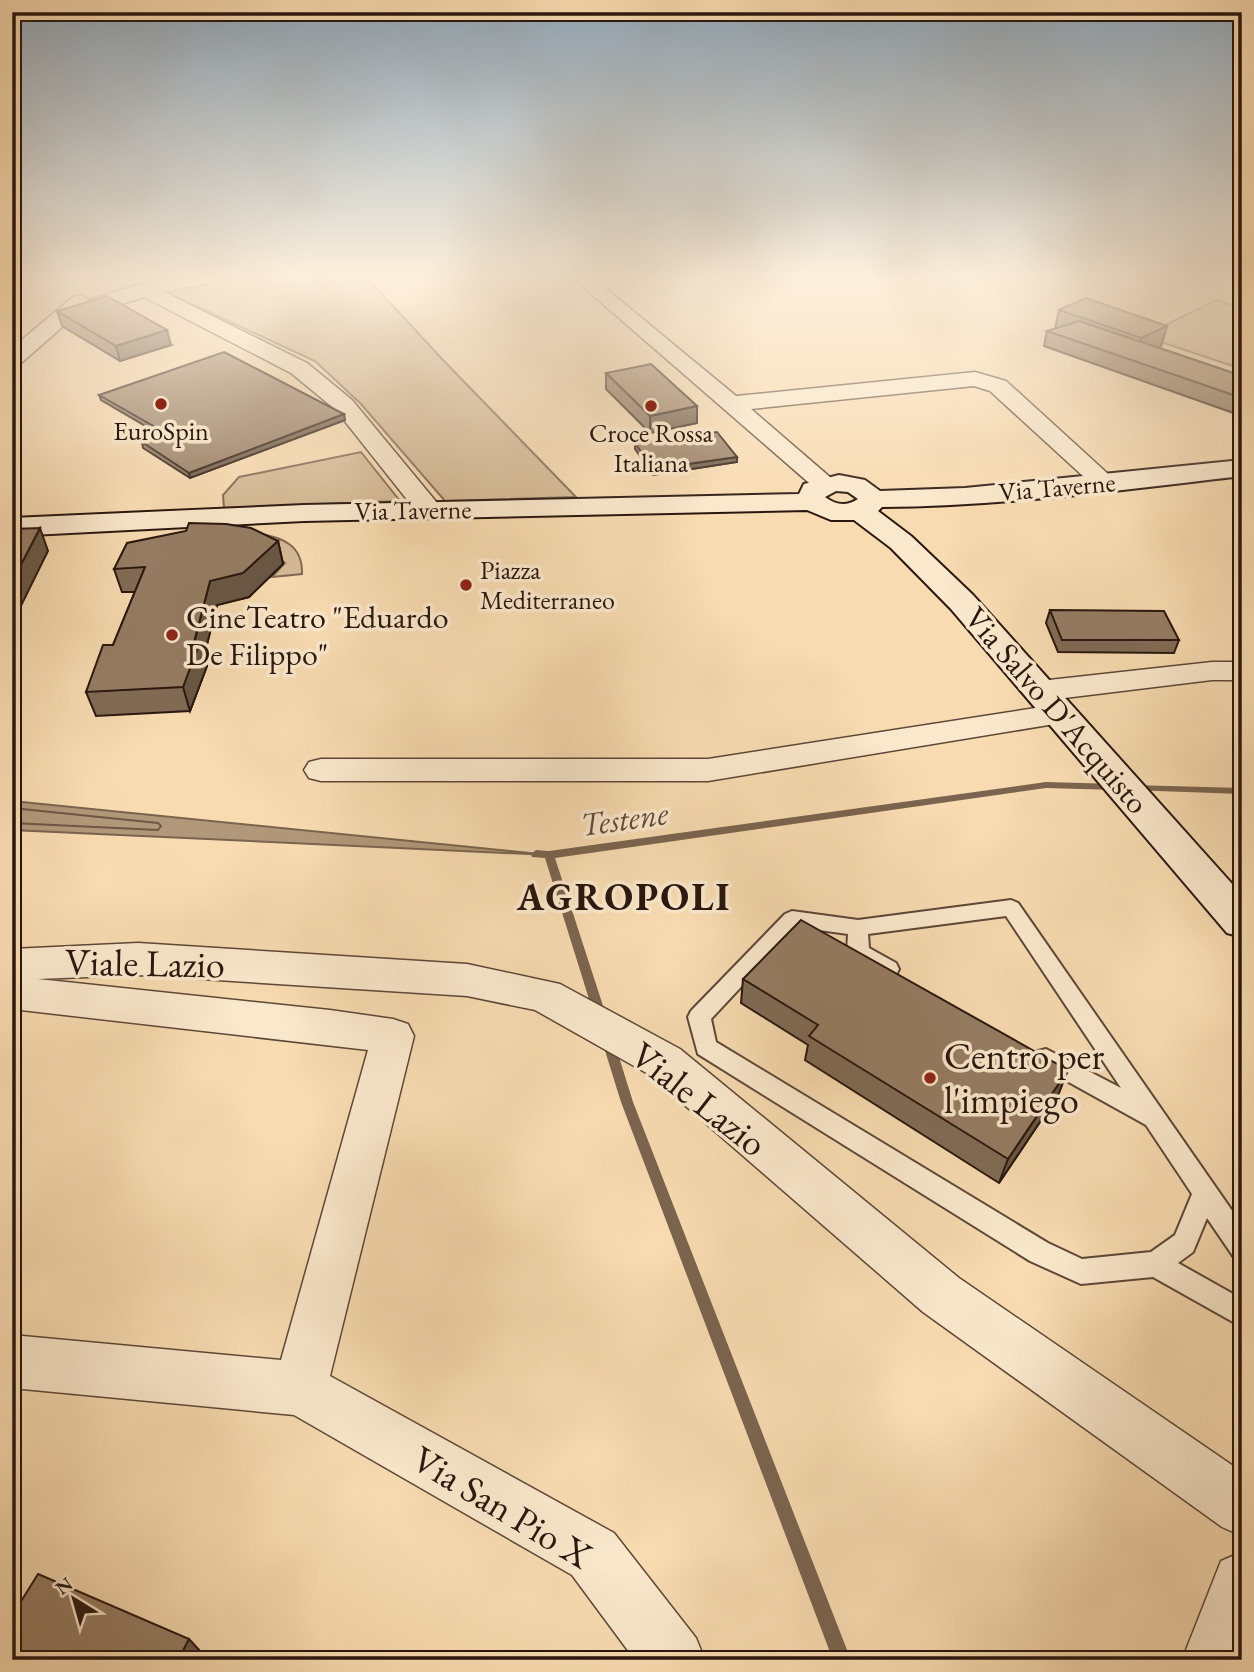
<svg xmlns="http://www.w3.org/2000/svg" width="1254" height="1672" viewBox="0 0 1254 1672" font-family="'EB Garamond',serif">
<style>
.green{fill:#d5ba95;stroke:#7f6852;stroke-width:2}
.water{fill:#b2987a;stroke:#7b644f;stroke-width:2}
.lines{fill:none;stroke-linecap:round;stroke-linejoin:round}
.shore{stroke:#6e5744;stroke-width:2}
.stream{fill:#7b644f;fill-rule:evenodd}
.lane-casing{stroke:#5d4737;stroke-width:4}
.street-casing{stroke:#5d4737;stroke-width:3}
.secondary-casing{stroke:#29160e;stroke-width:4}
.lane{fill:#fae8cc;fill-rule:evenodd}
.street{fill:#fae8cc;fill-rule:evenodd}
.secondary{fill:#fae8cc;fill-rule:evenodd}
.wall{fill:#806b55;stroke:#29160e;stroke-width:2}
.shaded-wall{fill:#685745;stroke:#29160e;stroke-width:2}
.building{fill:#957c63;stroke:#29160e;stroke-width:2}
.poi-dot{fill:#8f2418;stroke:#fae8cc;stroke-width:2.5}
.labels{text-anchor:middle;stroke-width:7;stroke-linejoin:round;paint-order:stroke}
.far-poi-label{font-size:26px;fill:#29160e;stroke:#fae8cc}
.far-street-label{font-size:26px;fill:#29160e;stroke:#fae8cc}
.poi-label{font-size:32px;fill:#29160e;stroke:#fae8cc;text-anchor:start}
.street-label{font-size:32px;fill:#29160e;stroke:#fae8cc}
.water-label{font-size:33px;font-style:italic;fill:#604a39;stroke:#fae8cc}
.district-label{font-size:38px;font-weight:bold;letter-spacing:2px;fill:#29160e;stroke:#fae8cc}
.near-street-label{font-size:38px;fill:#29160e;stroke:#fae8cc}
.near-poi-label{font-size:38px;fill:#29160e;stroke:#fae8cc;text-anchor:start}
</style>
<rect width="100%" height="100%" fill="#f8dbb1"/>
<filter id="stains"><feTurbulence type="fractalNoise" baseFrequency=".00286" numOctaves="4"/><feColorMatrix values="0 0 0 0 .2 0 0 0 0 .09 0 0 0 0 .02 0 0 0 .5 -.17"/></filter>
<radialGradient id="worn" r=".72"><stop offset=".6" stop-color="#630" stop-opacity="0"/><stop offset="1" stop-color="#630" stop-opacity=".3"/></radialGradient>
<g class="green">
<polygon points="230,278 367,278 443,360 576,497 445,501 361,404 315,361 159,289"/>
<polygon points="1216,300 1242,308 1242,369 1143,336"/>
<polygon points="361,452 400,501 224,508 223,495 239,477"/>
<path d="M256,533C281,537 303,544 302,574L272,577L285,563L273,555Z"/>
</g>
<polygon class="water" points="12,801 549,855 12,830"/>
<g class="lines">
<polyline class="shore" points="12,808 158,823 161,826 158,830 12,823"/>
<g class="stream">
<polygon points="1046,782 1117,784 1122,787 1117,790 1046,788 555,858 606,1015 604,1018 600,1020 596,1018 594,1015 545,858 532,857 531,854 536,850 549,851"/>
<polygon points="1133,785 1242,788 1242,794 1129,790 1128,788 1129,786"/>
<polygon points="608,1036 612,1037 614,1041 633,1102 851,1660 833,1660 621,1102 602,1041 604,1037"/>
</g>
<defs>
<path id="lane" d="M1011,900L1018,903L1242,1225V1259L1233,1256L1207,1218L1193,1252L1178,1263L1242,1299V1327L1153,1277L1081,1284L1030,1261L698,1054L688,1017L691,1011L785,914L792,911L858,920ZM1006,916L1121,1088L1046,1049L1038,1051L1035,1058L1038,1065L1146,1125L1192,1194L1175,1235L1151,1252L1082,1259L1048,1243L716,1042L711,1019L797,927L848,934L847,952L851,958L888,977L896,975L899,969L896,963L869,948L868,934Z"/>
<g id="street">
<polygon points="175,278 216,278 214,282 164,292 307,363 352,400 438,504 442,510 438,516 429,518 420,516 336,410 291,373 144,297 69,321 20,364 12,366 12,348 73,297 80,295 89,300 137,285"/>
<polygon points="573,278 593,278 736,396 975,372 1006,381 1118,483 1114,488 1105,491 1096,488 990,391 974,386 751,409 838,484 834,489 825,492 816,489"/>
<polygon points="1212,662 1242,662 1242,680 1212,680 1040,701 1029,698 1024,691 1029,684 1040,681"/>
<polygon points="1061,704 1073,707 1077,714 1073,721 708,781 321,781 309,778 304,770 309,762 321,759 708,759"/>
<polygon points="138,943 467,964 560,984 680,1049 959,1278 1242,1472 1242,1536 1222,1527 923,1312 650,1075 535,1010 467,996 138,975 38,979 330,1010 393,1019 408,1024 414,1036 330,1376 614,1533 696,1638 705,1660 635,1660 572,1575 294,1415 12,1388 12,1335 281,1360 368,1050 12,1009 12,949"/>
<polygon points="1242,1552 1242,1660 1182,1660 1221,1561"/>
</g>
<path id="secondary" d="M1242,460V476C1122,490 1003,506 882,507L878,511L911,536L973,595L1242,895V937L1227,933L951,609L891,548L854,520H831L807,510L304,521L12,536V518L304,505L799,494L804,484L839,475L865,480L880,491L965,488ZM836,491L848,492L858,499C846,507 836,505 825,497Z"/>
</defs>
<use href="#lane" class="lane-casing"/>
<use href="#street" class="street-casing"/>
<use href="#secondary" class="secondary-casing"/>
<use href="#lane" class="lane"/>
<use href="#street" class="street"/>
<use href="#secondary" class="secondary"/>
</g>
<g class="wall">
<polygon points="1241,278 1242,278 1242,294 1236,292"/>
<polygon points="1059,310 1167,326 1161,346 1157,347 1242,376 1242,416 1044,346 1047,331 1055,329"/>
<polygon points="57,311 171,345 120,361 62,326"/>
<polygon points="606,373 697,406 697,423 650,433 606,389"/>
<polygon points="99,395 345,420 190,478 143,448 142,442 152,430 101,400"/>
<polygon points="635,443 737,457 737,462 653,475 635,449"/>
<polygon points="278,541 283,564 249,597 217,605 204,656 207,666 190,711 96,716 86,692 113,645 135,592 122,592 114,569"/>
<polygon points="1050,610 1179,640 1174,653 1058,652 1046,623"/>
<polygon points="743,979 1068,1070 1058,1095 999,1183 805,1060 808,1045 741,1003"/>
</g>
<g class="shaded-wall">
<polygon points="1167,326 1161,346 1135,358 1141,338"/>
<polygon points="167,330 171,345 120,361 116,346"/>
<polygon points="697,406 697,423 650,433 650,416"/>
<polygon points="344,414 345,420 190,478 189,473"/>
<polygon points="737,457 737,462 653,475 653,469"/>
<polygon points="40,528 48,551 12,624 12,582"/>
<polygon points="278,541 283,564 249,597 217,605 204,656 207,666 190,711 183,687 210,581"/>
<polygon points="1068,1070 1058,1095 999,1183 1008,1159"/>
<polygon points="189,1639 200,1651 195,1660 178,1660"/>
</g>
<g class="building">
<polygon points="107,296 167,330 116,346 57,311"/>
<polygon points="1086,298 1167,326 1141,338 1059,310"/>
<polygon points="1079,321 1242,376 1242,398 1047,331"/>
<polygon points="224,352 344,414 189,473 142,442 155,427 99,395"/>
<polygon points="651,364 697,406 650,416 606,373"/>
<polygon points="717,432 737,457 653,469 635,443"/>
<polygon points="189,523 226,524 251,528 278,541 243,573 210,581 194,642 200,642 183,687 86,692 103,645 113,645 145,567 114,569 127,543 186,531"/>
<polygon points="40,528 12,582 12,529"/>
<polygon points="1050,610 1164,611 1179,640 1062,640"/>
<polygon points="801,920 1068,1070 1008,1159 809,1036 818,1025 743,979"/>
<polygon points="38,1574 189,1639 178,1660 12,1660 12,1616"/>
</g>
<linearGradient id="sky" x2="0" y2="1"><stop stop-color="#92a9bc"/><stop offset="0.54" stop-color="#fcefdc"/><stop offset="1" stop-color="#fcefdc" stop-opacity="0"/></linearGradient>
<rect width="1254" height="512" fill="url(#sky)"/>
<g class="poi-dot">
<circle cx="161" cy="404" r="7"/>
<circle cx="651" cy="406" r="7"/>
<circle cx="466" cy="585" r="7"/>
<circle cx="172" cy="635" r="7"/>
<circle cx="930" cy="1078" r="7"/>
</g>
<g class="labels">
<g class="far-poi-label">
<text x="161" y="440">EuroSpin</text>
<text x="651" y="442">Croce Rossa<tspan x="651" dy="30">Italiana</tspan></text>
<text x="480" y="579" text-anchor="start">Piazza<tspan x="480" dy="30">Mediterraneo</tspan></text>
</g>
<g class="far-street-label">
<text transform="translate(1057 487) rotate(-5)" y="9">Via Taverne</text>
<text transform="translate(413 510) rotate(-1)" y="9">Via Taverne</text>
</g>
<g class="poi-label">
<text x="186" y="628">CineTeatro "Eduardo<tspan x="186" dy="37">De Filippo"</tspan></text>
</g>
<g class="street-label">
<text transform="translate(1057 710) rotate(49)" y="11">Via Salvo D'Acquisto</text>
</g>
<g class="water-label">
<text transform="translate(624 818) rotate(-8)" y="12">Testene</text>
</g>
<g class="district-label">
<text x="624" y="910">AGROPOLI</text>
</g>
<g class="near-street-label">
<text transform="translate(145 963) rotate(1)" y="13">Viale Lazio</text>
<text transform="translate(699 1099) rotate(38)" y="13">Viale Lazio</text>
<text transform="translate(502 1507) rotate(31)" y="13">Via San Pio X</text>
</g>
<g class="near-poi-label">
<text x="944" y="1069">Centro per<tspan x="944" dy="44">l'impiego</tspan></text>
</g>
</g>
<rect width="1254" height="1672" fill="none" stroke="#f8dbb1" stroke-width="42"/>
<rect x="14" y="14" width="1226" height="1644" fill="none" stroke="#29160e" stroke-width="3.5"/>
<rect x="21" y="21" width="1212" height="1630" fill="none" stroke="#29160e" stroke-width="2"/>
<g transform="translate(74 1599) rotate(323)" stroke="#fae8cc" stroke-width="5" paint-order="stroke">
<path d="M0-5L12 26L0 18L-12 26Z" fill="#29160e"/>
<text y="-10" font-size="19" font-weight="bold" text-anchor="middle" fill="#29160e">N</text>
</g>
<rect width="100%" height="100%" filter="url(#stains)"/>
<rect width="100%" height="100%" fill="url(#worn)"/>
</svg>
